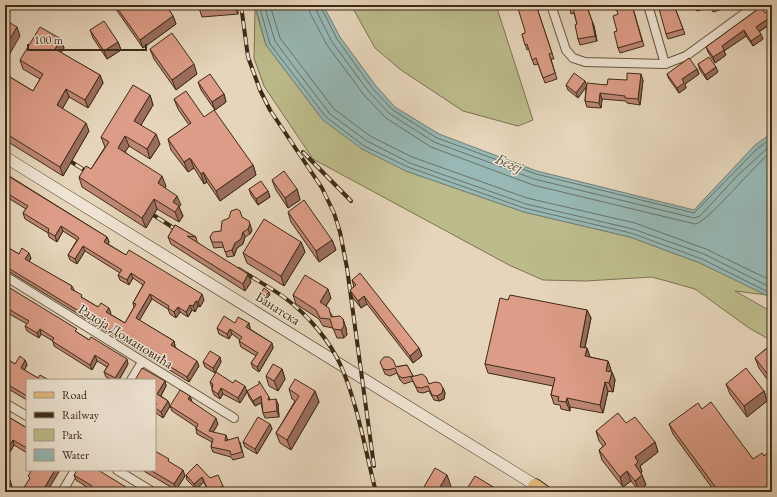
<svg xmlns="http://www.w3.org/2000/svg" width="777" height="497" viewBox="0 0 777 497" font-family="'EB Garamond',serif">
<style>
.green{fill:#bcbb8b;stroke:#7c7350}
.water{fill:#97b8b5;stroke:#738075}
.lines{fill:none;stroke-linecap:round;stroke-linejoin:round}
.shore{stroke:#6a7266;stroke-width:1}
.street-casing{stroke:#67563f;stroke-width:10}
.secondary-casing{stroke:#3d2b16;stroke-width:12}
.primary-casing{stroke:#3d2b16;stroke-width:14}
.street{stroke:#efe4d3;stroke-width:8}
.secondary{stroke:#efe4d3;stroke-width:11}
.primary{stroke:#e3ba7e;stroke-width:12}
.rail-casing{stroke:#3d2b16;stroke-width:4}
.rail{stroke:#efe4d3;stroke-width:2.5;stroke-dasharray:8;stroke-linecap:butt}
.wall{fill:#bd8674;stroke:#3d2b16}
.shaded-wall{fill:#9a6d5e;stroke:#3d2b16}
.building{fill:#dc9c87;stroke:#3d2b16}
.labels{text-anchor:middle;stroke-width:3;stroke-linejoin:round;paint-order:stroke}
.street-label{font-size:14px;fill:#3d2b16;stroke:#efe4d3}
.water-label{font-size:15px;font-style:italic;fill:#544e3e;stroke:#efe4d3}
</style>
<rect width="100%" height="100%" fill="#e6d5bb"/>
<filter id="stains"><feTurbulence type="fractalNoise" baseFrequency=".005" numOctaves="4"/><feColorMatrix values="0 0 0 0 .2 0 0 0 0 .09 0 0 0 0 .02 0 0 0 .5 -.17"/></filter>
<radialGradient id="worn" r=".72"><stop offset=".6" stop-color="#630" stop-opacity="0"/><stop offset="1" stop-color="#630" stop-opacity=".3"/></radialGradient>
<g class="green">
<polygon points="351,5 496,5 533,120 518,126 463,111 401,70 375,48"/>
<polygon points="255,8 266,45 323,120 406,171 524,212 630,237 700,263 767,295 735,291 772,312 772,341 749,328 695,289 652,277 586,281 543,280 509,265 313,159 264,86 254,58"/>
</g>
<polygon class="water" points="255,5 323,5 340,37 376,86 395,107 439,134 537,171 694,210 755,145 772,133 772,298 700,263 630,237 524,212 406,171 362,149 323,120 266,45"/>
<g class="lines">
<g class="shore">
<polyline points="259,5 270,44 326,117 364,146 408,167 524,208 631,233 702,259 772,294"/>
<polyline points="264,5 275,41 297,71 330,114 367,141 410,163 526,204 633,229 704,254 772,288"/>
<polyline points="270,5 280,38 334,109 370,136 412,157 527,198 635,223 706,249 772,281"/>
<path d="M309,5L310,13L327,45L364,95L386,118L431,147L533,185L695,224C708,222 755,164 772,151"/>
<polyline points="315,5 316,10 332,42 369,92 390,114 434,142 534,179 694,218 700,216 738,175 772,144"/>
<polyline points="320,5 337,39 373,89 393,110 437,138 536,174 694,213 758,148 772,138"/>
</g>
<defs>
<g id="street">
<polyline points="551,5 566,50 573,58 585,62 665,64 686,56 756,5"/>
<polyline points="648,5 665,64"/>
<polyline points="5,276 234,418"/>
<polyline points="131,380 142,362"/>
<polyline points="5,403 27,416"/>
<polyline points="117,470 153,492"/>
<polyline points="62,492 75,470"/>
</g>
<polyline id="secondary" points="5,157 535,485"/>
<polyline id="primary" points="531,492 535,485 545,492"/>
</defs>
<use href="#street" class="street-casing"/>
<use href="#secondary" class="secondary-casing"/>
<use href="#primary" class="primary-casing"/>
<use href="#street" class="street"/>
<use href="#secondary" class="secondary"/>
<use href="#primary" class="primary"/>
<defs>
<g id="rail">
<polyline points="241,5 248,57 260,90 270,110 322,188 334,213 340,232 347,268 374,466"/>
<polyline points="303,152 351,201"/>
<polyline points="62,156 92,175"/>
<polyline points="144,209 183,234"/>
<path d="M239,269C254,279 270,287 285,298C307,314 330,341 341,366C358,405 365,450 376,492"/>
</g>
</defs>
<use href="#rail" class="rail-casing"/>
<use href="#rail" class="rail"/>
</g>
<g class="wall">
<polygon points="113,5 166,5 173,16 176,24 143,48"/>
<polygon points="198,5 237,5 238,14 202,17"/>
<polygon points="536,5 554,59 551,59 557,79 545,83 538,64 534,65 529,49 527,50 522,34 525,33"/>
<polygon points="569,5 584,5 584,7 587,7 594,26 597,41 580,45 578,39 577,24 574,13 571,14"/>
<polygon points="632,5 644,46 620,53 618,48 617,31 618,14"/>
<polygon points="674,5 685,34 668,39 666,34"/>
<polygon points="695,5 729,5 729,7 713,12 711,7 697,11"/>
<polygon points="772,8 772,23 759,32 763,39 753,46 746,36 724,51 726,55 715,63 708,52 706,47 765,13"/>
<polygon points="90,30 118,42 121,50 107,59 93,38"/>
<polygon points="61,39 64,48 61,53 100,75 103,83 88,108 69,97 62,109 89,131 63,176 5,140 5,74 33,91 40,79 23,69 20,60"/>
<polygon points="150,49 197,74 176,90 154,59"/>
<polygon points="698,64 718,72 707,80 700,70"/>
<polygon points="697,69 699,74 685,84 686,88 679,93 669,79 667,74"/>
<polygon points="627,80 643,80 640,105 627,103 626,101 602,99 601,108 587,107 585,101 586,86 578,98 568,90 566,85 585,81 586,86 607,85"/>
<polygon points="198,82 224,94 226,102 215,110 201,90"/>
<polygon points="150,95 153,105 141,125 160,144 150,159 129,146 125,152 166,186 165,188 181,205 179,207 183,216 179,222 157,209 146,228 82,187 79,177 91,169 105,147 101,137"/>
<polygon points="174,99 204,117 253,165 256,175 220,201 207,182 204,184 194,168 188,172 171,150 168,139 189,125 178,109"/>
<polygon points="5,170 6,173 6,174 107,237 109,242 108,244 126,255 204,300 200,307 198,306 195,312 192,310 188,317 180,312 176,318 170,314 168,309 152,299 139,320 174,341 175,346 175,347 199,366 189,382 8,271 5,271 5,246 19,254 31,258 29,262 72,286 74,290 83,298 98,307 111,313 110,314 125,323 134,307 133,303 143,285 133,278 129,285 120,280 118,275 120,273 85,251 77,264 70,260 68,255 77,240 63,231 57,242 49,237 48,233 25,219 23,213 26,209 5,196"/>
<polygon points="272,180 297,189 300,200 288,208 276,190"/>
<polygon points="249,189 268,191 270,197 258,205 251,195"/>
<polygon points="288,212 332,240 336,250 319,262 291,222"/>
<polygon points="242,217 252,230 250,234 245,237 243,244 237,248 234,256 227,257 224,247 214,248 210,237 221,231"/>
<polygon points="175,225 196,237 197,242 251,282 245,291 171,244 168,237"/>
<polygon points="301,242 305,252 284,286 247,263 243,253"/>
<polygon points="352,280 419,348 422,356 413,363 367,304 361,308 353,298 350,290 354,287"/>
<polygon points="5,285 78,333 128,364 119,380 111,380 106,377 104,372 107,367 97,361 92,370 54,346 53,341 41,334 39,338 27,331 25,326 27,324 6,312 5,308"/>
<polygon points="261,293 270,295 266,299 262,296"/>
<polygon points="293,295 331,298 326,306 333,317 343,319 346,328 347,335 344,338 337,338 333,328 323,326 319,319 296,304"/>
<polygon points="508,300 587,310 591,318 585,348 587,348 590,357 608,361 611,370 611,372 612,372 615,380 613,392 608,391 603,413 570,407 570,411 561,409 560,405 554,404 551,395 553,386 488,373 485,364"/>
<polygon points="235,323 249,323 250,328 250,329 272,343 273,348 259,372 253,368 251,363 256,356 241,347 239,341 240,340 232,334 229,339 219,334 217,328"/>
<polygon points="772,344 772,386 759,368 755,358"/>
<polygon points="220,357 221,362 215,373 205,367 203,362"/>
<polygon points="5,358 15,364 25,360 27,365 24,370 38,378 27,380 27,400 5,387"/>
<polygon points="407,365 413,376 429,384 443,388 445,393 444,399 439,401 434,400 429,391 423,393 418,392 413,381 404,384 400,380 397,373 390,376 385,374 383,369"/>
<polygon points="282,369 285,379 278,391 269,386 266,376"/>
<polygon points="155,380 165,381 166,386 161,396 168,401 170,406 163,418 156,413 155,410"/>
<polygon points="210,382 233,383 247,392 240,403 223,394 220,399 214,395 212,390 212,388"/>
<polygon points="726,384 764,391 767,401 747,417 730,394"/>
<polygon points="289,389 315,391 319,402 291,450 280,443 276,433 295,401 292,399"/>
<polygon points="247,391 269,397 270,400 278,404 279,417 265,418 263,413 261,403 255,406 249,397"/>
<polygon points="190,396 192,402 218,424 213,432 228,440 240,442 244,457 233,460 231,457 213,452 211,447 212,442 197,434 196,429 196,427 172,411 170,406"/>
<polygon points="702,409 753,459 764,456 772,492 715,492 673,434 669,424"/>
<polygon points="5,415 27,428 27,453 14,445 7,457 5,455"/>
<polygon points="626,423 655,442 658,452 640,466 642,472 641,473 646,485 639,491 631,481 623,487 602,460 599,450 603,446 599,441 596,431"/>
<polygon points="270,424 272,429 257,454 245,447 243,442"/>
<polygon points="171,463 185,476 176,490 142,470 155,470"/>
<polygon points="74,475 134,492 91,492 90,489 76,480"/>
<polygon points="186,475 210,478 223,486 225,491 222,492 208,492 204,482 196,489 187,480"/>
</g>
<g class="shaded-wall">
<polygon points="234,5 237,5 238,14"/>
<polygon points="173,16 176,24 143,48 140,40"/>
<polygon points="771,17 772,19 772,23 758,32 756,27"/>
<polygon points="592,21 594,26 597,41 595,36"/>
<polygon points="17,27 20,36 5,62 5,47"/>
<polygon points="744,30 746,36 724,51 726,55 715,63 713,57 722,46"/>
<polygon points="761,34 763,39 753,46 751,41"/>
<polygon points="61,39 64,48 58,57 55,49"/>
<polygon points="118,42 121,50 107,59 104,51"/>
<polygon points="194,64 197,74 176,90 172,80"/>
<polygon points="716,67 718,72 707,80 705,75"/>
<polygon points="697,69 699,74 685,84 686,88 679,93 677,88 682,79"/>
<polygon points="641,74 643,80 640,105 638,99"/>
<polygon points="100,75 103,83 88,108 85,100"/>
<polygon points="585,81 587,86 578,98 576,93"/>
<polygon points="66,89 69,97 60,113 57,105"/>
<polygon points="600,93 602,99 601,108 599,103"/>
<polygon points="224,94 226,102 215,110 212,102"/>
<polygon points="150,95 153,105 138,130 134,121"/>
<polygon points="86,123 89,131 63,176 60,167"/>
<polygon points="156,134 160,144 150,159 147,149"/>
<polygon points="125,136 129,146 121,158 118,148"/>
<polygon points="190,158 194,168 188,172 184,162"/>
<polygon points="253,165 256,175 220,201 216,191"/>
<polygon points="203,172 207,182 204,184 201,174"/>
<polygon points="162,176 166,186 161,193 158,183"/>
<polygon points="297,189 300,200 288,208 285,198"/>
<polygon points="268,191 270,197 258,205 256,199"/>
<polygon points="177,196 181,205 179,207 183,216 179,222 175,212 173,202"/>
<polygon points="154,199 157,209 146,228 142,218"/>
<polygon points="250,224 252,230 250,234 248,229"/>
<polygon points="61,226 63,231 57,242 55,236"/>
<polygon points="243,232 245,237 243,244 237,248 234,256 232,250 235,243"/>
<polygon points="107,237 109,242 106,247 104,242"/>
<polygon points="332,240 336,250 319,262 316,251"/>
<polygon points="301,242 305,252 284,286 281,276"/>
<polygon points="83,246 85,251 77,264 75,259"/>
<polygon points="29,253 31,258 27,265 25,259"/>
<polygon points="131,273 133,278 129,285 127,280"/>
<polygon points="248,274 251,282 245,291 243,284"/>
<polygon points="328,289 331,298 323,310 320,302"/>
<polygon points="269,292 270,295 266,299 265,296"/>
<polygon points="150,294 152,299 138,323 136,318"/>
<polygon points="202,294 204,300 200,307 198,302"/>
<polygon points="364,296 367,304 361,308 358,301"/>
<polygon points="196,301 198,306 195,312 193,306"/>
<polygon points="190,305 192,310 188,317 186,312"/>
<polygon points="178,307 180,312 176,318 174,312"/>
<polygon points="109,308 111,313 108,317 106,312"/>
<polygon points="587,310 591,318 583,355 580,347"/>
<polygon points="343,319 346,328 347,335 344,338 341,330"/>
<polygon points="249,323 250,328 248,332 246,327"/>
<polygon points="40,329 41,334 39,338 37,333"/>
<polygon points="230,329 232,334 229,339 227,334"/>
<polygon points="174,341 175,346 173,350 171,345"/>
<polygon points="272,343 273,348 259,372 257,367"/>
<polygon points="419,348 422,356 413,363 410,356"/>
<polygon points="587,348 590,357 588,365 585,356"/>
<polygon points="95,355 97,361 92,370 90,365"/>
<polygon points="220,357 221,362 215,373 213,368"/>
<polygon points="127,359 128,364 119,380 116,380 115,378"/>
<polygon points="25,360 27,365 23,373 21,368"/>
<polygon points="197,361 199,366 189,382 187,377"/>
<polygon points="608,361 611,370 609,379 606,371"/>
<polygon points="282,369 285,379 278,391 274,381"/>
<polygon points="612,372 615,380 613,392 609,383"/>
<polygon points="165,381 166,386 159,399 157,394"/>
<polygon points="605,382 608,391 603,413 600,405"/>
<polygon points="245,386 247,392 240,403 238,398"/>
<polygon points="221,388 223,394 220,399 218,394"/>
<polygon points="443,388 445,393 444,399 439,401 437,396"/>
<polygon points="315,391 319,402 291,450 287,440"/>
<polygon points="764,391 767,401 747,417 744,406"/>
<polygon points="190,396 192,402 190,405 188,399"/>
<polygon points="261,396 263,402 255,406 253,401"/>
<polygon points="567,398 570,407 570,411 566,402"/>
<polygon points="276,399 278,404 279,417 277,411"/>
<polygon points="168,401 170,406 163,418 161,412"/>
<polygon points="216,418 218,424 211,436 209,431"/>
<polygon points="270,424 272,429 257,454 255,449"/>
<polygon points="226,435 228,441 225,441"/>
<polygon points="13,440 14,445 7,457 5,452"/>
<polygon points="655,442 658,452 640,466 642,472 638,475 635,465 635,457"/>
<polygon points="55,470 60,470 47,492 42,492"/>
<polygon points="183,470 185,476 176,490 174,484"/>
<polygon points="627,471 631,481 623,487 620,477"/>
<polygon points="447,475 451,486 447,492 437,492"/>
<polygon points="642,475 646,485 639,491 635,481"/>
<polygon points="202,477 204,482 196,489 194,484"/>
<polygon points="10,480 12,486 8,492 5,492 5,488"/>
<polygon points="495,488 496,492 493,492"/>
</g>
<g class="building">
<polygon points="115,5 166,5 173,16 140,40"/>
<polygon points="198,5 222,5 198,7"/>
<polygon points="517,5 536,5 552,53 549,54 555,73 543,78 536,58 532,60 527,44 525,45 522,34 525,33 525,31"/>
<polygon points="569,5 583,5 584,8 587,7 592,21 595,36 578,39 575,25 577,24 573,8 569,8"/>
<polygon points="615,5 632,5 642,41 618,48 614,32 617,31 613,16 618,14"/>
<polygon points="658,5 674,5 683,29 666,34"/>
<polygon points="761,7 765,13 772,8 772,18 771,17 756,27 761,34 751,41 744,30 722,46 724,50 713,57 706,47"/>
<polygon points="5,20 17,27 5,47"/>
<polygon points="104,21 118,42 104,51 90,30"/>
<polygon points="40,27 61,39 55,49 100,75 85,100 66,89 57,105 86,123 60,167 5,133 5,74 33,91 43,74 20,60"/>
<polygon points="172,33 194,64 172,80 150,49"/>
<polygon points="709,57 716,67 705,75 698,64"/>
<polygon points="689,58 697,69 682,79 684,83 677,88 667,74"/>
<polygon points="574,73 585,81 576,93 566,85"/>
<polygon points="627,73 641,74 638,99 625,98 625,96 600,93 599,103 585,101 587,83 607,85 608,79 627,80"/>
<polygon points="210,74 224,94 212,102 198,82"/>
<polygon points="133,85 150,95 134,121 156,134 147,149 125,136 118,148 162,176 158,183 177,196 173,202 179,206 175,212 154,199 142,218 79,177 86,166 91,169 109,142 101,137"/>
<polygon points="186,91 204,117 214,110 253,165 216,191 203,172 201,174 190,158 184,162 168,139 191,123 174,99"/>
<polygon points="284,171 297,189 285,198 272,180"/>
<polygon points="5,174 107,237 104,242 126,255 129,250 202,294 198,302 196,301 193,306 190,305 186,312 178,307 174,312 168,308 169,306 150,294 136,318 174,341 171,345 197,361 187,377 5,266 5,246 19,254 22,248 29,253 25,259 72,286 71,289 82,295 81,297 98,307 101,303 109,308 106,312 125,323 136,304 133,303 145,282 131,273 127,280 118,275 122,270 83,246 75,259 68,255 79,238 75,235 61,226 55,236 48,232 49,229 23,213 28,206 5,192"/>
<polygon points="261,181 268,191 256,199 249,189"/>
<polygon points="304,200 332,240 316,251 288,212"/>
<polygon points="237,209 240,211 242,217 249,221 250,224 248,229 243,232 241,239 235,243 232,250 225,252 222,242 212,242 210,237 213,232 221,231 222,221 229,218 231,211"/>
<polygon points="264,219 301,242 281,276 243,253"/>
<polygon points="175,225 196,237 187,236 248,274 243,284 168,237"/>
<polygon points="360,273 419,348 410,356 364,296 358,301 350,290 356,285 352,280"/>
<polygon points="305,275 328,289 320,302 329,308 331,317 340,316 343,319 344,326 341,330 333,329 330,319 320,318 316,310 293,295"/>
<polygon points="5,285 77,329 75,331 89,340 91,337 127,359 115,378 104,372 109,364 95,355 90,365 52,341 54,338 40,329 37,333 25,326 29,321 5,307 5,305 7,302 5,301"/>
<polygon points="264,288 269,292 265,296 261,293"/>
<polygon points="510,295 587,310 580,347 587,348 585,356 608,361 606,371 612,372 609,383 605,382 600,405 567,398 566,402 558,401 559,397 551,395 555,378 485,364 500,298 508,300"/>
<polygon points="224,316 235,323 238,317 249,323 246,327 272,343 257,367 251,363 258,353 239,341 242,337 230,329 227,334 217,328"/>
<polygon points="772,344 772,380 755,358"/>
<polygon points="210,351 220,357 213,368 203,362"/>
<polygon points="20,356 25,360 21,368 38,378 40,375 49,380 27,380 27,396 5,383 5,358 15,364"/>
<polygon points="384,357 389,357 393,360 396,367 407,365 413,376 402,378 398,375 395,368 388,370 383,369 380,362"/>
<polygon points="273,364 282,369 274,381 266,376"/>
<polygon points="142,368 165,381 157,394 168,401 161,412 155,408 155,406 157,404 155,403 155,380 135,380"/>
<polygon points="746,368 764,391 744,406 726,384"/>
<polygon points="216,372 233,383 235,380 245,386 238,398 221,388 218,394 212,390 213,384 210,382"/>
<polygon points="422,374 426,377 429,384 435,382 440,383 443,388 442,393 437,396 432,395 428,386 421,388 416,387 411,377"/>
<polygon points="295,379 315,391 287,440 276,433 299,396 289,389"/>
<polygon points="259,381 269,397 268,400 276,399 277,411 263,413 261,396 253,401 247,391 259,384"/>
<polygon points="180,390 190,396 188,399 216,418 209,431 226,435 225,441 238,437 242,452 231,455 230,451 211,447 213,439 196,429 198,424 170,406"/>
<polygon points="711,402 753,459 762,453 764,456 772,449 772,492 719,492 669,424 698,403 702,409"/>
<polygon points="618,413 626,423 635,417 655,442 635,457 638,462 635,465 642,475 635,481 627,471 620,477 599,450 606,444 596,431"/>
<polygon points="5,415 27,428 27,448 13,440 5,452"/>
<polygon points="258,417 270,424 255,449 243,442"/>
<polygon points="155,451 169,459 168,461 183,470 174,484 150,470 155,470"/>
<polygon points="197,464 210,478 218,475 223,486 209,492 202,477 194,484 186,475"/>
<polygon points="435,468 447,475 437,492 421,492"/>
<polygon points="32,470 34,471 34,470 55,470 42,492 21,492 30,478 28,476"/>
<polygon points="77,470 98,470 134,492 96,492 90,488 92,486 74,475"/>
<polygon points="475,476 495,488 493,492 465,492"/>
<polygon points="5,477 10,480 5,488"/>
</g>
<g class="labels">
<g class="street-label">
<text transform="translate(278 308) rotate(32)" y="5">Банатска</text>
<text transform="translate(126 336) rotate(32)" y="5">Радоја Домановића</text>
</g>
<g class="water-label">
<text transform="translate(509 163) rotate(22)" y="5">Бегеј</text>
</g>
</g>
<rect width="777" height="497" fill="none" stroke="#e6d5bb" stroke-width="20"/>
<rect x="6" y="6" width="765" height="485" fill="none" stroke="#3d2b16" stroke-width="2"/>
<rect x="10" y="10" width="757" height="477" fill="none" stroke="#3d2b16"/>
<rect x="26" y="379" width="130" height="92" fill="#efe4d3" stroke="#a89a87"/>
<rect x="34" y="392" width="20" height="6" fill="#e3ba7e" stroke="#a89a87"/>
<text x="62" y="399" font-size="12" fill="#3d2b16">Road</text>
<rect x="34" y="412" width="20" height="6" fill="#3d2b16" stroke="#a89a87"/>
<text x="62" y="419" font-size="12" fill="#3d2b16">Railway</text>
<rect x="34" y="429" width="20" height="12" fill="#bcbb8b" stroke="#a89a87"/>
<text x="62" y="439" font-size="12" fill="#3d2b16">Park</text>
<rect x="34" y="449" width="20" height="12" fill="#97b8b5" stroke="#a89a87"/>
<text x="62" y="459" font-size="12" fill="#3d2b16">Water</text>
<path d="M28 44v6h118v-6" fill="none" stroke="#3d2b16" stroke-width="2"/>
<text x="34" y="44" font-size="12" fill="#3d2b16" stroke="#efe4d3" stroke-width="3" paint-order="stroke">100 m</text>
<rect width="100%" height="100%" filter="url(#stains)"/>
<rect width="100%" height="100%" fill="url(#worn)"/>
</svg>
